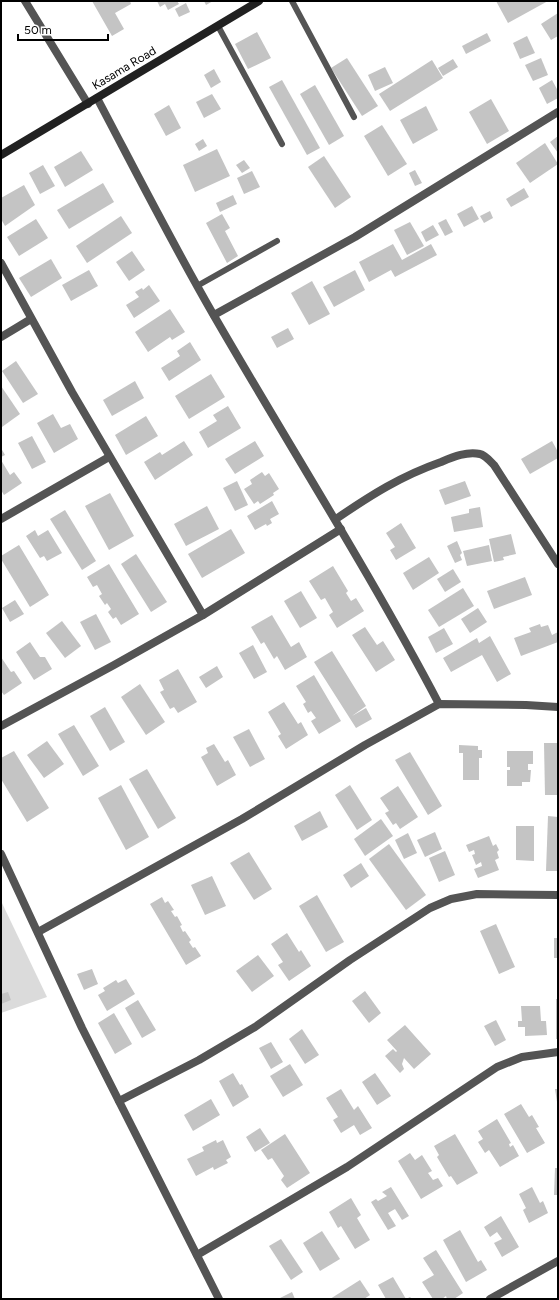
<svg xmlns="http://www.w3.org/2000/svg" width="559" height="1300" viewBox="0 0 559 1300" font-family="Figtree,sans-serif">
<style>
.green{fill:#dbdbdb}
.building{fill:#c4c4c4}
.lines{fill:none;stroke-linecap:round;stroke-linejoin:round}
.lane{stroke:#545454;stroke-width:6}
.street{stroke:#545454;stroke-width:8}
.secondary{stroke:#212121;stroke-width:8}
.labels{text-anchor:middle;stroke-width:4;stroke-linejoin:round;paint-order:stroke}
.street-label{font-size:12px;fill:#000;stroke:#fff}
</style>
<rect width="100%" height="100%" fill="#fff"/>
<polygon class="green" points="1,901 47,997 1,1013"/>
<g class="building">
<polygon points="92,1 130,1 131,4 115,13 124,29 112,36"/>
<polygon points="157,1 177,1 179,4 168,10 165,4 160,7"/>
<polygon points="204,1 213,1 206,5"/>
<polygon points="496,1 548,1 508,23"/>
<polygon points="186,3 190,12 179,17 175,9"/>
<polygon points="558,13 558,36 551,40 541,24"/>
<polygon points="257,32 271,58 248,69 235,44"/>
<polygon points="487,33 491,41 466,54 462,46"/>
<polygon points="527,36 535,53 520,59 513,43"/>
<polygon points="347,58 378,106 362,116 331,68"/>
<polygon points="541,58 548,75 533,81 525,65"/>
<polygon points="453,59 458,67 443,76 438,68"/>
<polygon points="432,60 443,78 390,111 379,94"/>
<polygon points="385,67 393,83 375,91 368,75"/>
<polygon points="214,69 221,82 211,88 204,75"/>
<polygon points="282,80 320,148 307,155 269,87"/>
<polygon points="552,80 558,91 558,98 547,104 539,88"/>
<polygon points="315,85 344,136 329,145 300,94"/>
<polygon points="212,94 221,109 204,118 196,102"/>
<polygon points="491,99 509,131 487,144 469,112"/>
<polygon points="169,105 181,128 166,136 154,114"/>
<polygon points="426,106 438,130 413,144 400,120"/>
<polygon points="382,125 407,164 388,176 364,136"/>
<polygon points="558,136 558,153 550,142"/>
<polygon points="203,139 207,146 199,151 195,144"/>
<polygon points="545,143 558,164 530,183 516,163"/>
<polygon points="217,149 230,176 195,192 183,165"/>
<polygon points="81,151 93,170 65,187 54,167"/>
<polygon points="324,156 351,197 335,208 308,167"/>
<polygon points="244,160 250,168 242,173 236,165"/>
<polygon points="43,165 55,186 40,194 29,173"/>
<polygon points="415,170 422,183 415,186 409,173"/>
<polygon points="252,171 260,187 244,194 237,178"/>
<polygon points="103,183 114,202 69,229 57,210"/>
<polygon points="24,185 35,205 5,226 1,219 1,198"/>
<polygon points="524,188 529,197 511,207 506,199"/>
<polygon points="233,195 237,204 220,212 216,203"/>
<polygon points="472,206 479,219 464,227 457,214"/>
<polygon points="490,211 493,218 484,223 480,216"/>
<polygon points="222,214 230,228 225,231 238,256 227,263 206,223"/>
<polygon points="121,216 132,233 87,263 76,246"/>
<polygon points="36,219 48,238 19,256 7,237"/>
<polygon points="446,219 453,232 445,236 438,223"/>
<polygon points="410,222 424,246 407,255 394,230"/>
<polygon points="433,225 439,235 426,242 421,232"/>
<polygon points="393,244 402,260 431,244 437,255 395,277 391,270 369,282 359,262"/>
<polygon points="132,251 145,270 129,281 116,262"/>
<polygon points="51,259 62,278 31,297 19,278"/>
<polygon points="89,270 98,286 71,301 62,285"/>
<polygon points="355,270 365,290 334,307 323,287"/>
<polygon points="312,281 330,314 309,325 291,293"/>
<polygon points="149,285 160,301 134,318 126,305 139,297 135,292 142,288 143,290"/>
<polygon points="170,309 185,332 172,340 170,337 148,352 135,332"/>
<polygon points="288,328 294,339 277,348 271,337"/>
<polygon points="190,342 201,360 169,381 161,368 180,356 177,351"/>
<polygon points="16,361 38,394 23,403 2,371"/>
<polygon points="211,374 225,397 189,419 175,396"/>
<polygon points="135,381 144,398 112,416 103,400"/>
<polygon points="1,386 20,414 2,427 1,425"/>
<polygon points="228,406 241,428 208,448 199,432 217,421 213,415"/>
<polygon points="53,414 61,428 70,424 78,439 54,453 37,423"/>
<polygon points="146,416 158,436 126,455 115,435"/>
<polygon points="32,436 46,462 32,469 18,443"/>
<polygon points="184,441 193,455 155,480 144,462 160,452 162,455"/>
<polygon points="255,441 264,456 235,474 225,459"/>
<polygon points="552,441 558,452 558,458 530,474 521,459"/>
<polygon points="1,448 5,455 1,457"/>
<polygon points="1,460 10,475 14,472 22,483 4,495 1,490"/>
<polygon points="262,472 265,476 269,473 279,489 273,493 274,495 260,504 258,501 254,504 244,489 252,484 250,480"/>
<polygon points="237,481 248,505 235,511 223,488"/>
<polygon points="465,481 471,496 445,505 439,490"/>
<polygon points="110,493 134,536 109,550 85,506"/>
<polygon points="272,501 279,514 270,519 272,523 267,526 266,524 255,530 247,516"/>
<polygon points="207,506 219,529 186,546 174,524"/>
<polygon points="480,507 483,527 454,532 451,517 469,513 469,509"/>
<polygon points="65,510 96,561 82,570 50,519"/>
<polygon points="401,523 416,548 396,560 390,550 395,547 386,533"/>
<polygon points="231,529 245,553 202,578 188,554"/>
<polygon points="35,530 38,536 48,530 62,553 47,561 44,556 40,558 26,536"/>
<polygon points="511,534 516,554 503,557 504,560 494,562 489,539"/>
<polygon points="457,541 462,553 460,555 462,560 455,563 447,546"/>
<polygon points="19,545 49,595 30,607 1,559 1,556"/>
<polygon points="489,545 492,561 467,566 463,551"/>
<polygon points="136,554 167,602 151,612 121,564"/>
<polygon points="429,557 439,573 413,590 403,573"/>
<polygon points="109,564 139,614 121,625 116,617 113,619 108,612 111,609 107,603 105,605 99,596 102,594 97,585 93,587 87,577"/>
<polygon points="333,566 348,591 346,593 351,601 356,598 364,611 337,628 329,615 333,612 325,598 321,600 309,581"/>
<polygon points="453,569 461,582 445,592 437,579"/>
<polygon points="525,577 532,595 494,609 487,591"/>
<polygon points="463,588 474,606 439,627 428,610"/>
<polygon points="301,591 317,618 300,628 284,601"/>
<polygon points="15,600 24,614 10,622 2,608"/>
<polygon points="478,608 487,622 470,633 461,619"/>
<polygon points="96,614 111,642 95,650 80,622"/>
<polygon points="272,615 291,647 299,642 307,657 285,670 277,656 274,659 264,642 261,644 251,627"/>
<polygon points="62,621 81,646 65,658 46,633"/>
<polygon points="540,624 541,627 548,625 552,635 558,632 558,642 521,656 514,638 531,632 529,628"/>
<polygon points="365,627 377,645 383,641 395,660 376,672 352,635"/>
<polygon points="444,628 453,644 436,653 428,637"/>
<polygon points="490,636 511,674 497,682 482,655 451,672 443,658 477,638 479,643"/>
<polygon points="30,642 40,657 45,657 52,669 34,680 16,652"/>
<polygon points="253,645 267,672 254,679 239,653"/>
<polygon points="332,651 366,706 352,716 366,708 372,719 356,728 314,662"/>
<polygon points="1,657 11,672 14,671 22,683 4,695 1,691"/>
<polygon points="217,666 223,677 206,688 199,677"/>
<polygon points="178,669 197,702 178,713 174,707 170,709 160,692 164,690 159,680"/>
<polygon points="314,675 341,721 319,734 311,721 316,718 311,711 308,713 303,704 306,702 296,686"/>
<polygon points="140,684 165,722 146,735 121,697"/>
<polygon points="284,702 298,724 301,722 308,735 286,749 278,736 281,734 268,712"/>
<polygon points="105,707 125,742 110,751 90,716"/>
<polygon points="74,725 99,766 83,776 58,734"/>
<polygon points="249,729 265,759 250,767 233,737"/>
<polygon points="47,741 64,764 44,778 27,755"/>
<polygon points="544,743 558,743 558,795 545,795"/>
<polygon points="214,744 225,762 228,760 236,775 217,786 201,757 208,753 206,748"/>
<polygon points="459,745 478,746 478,750 482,750 482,758 479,758 479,780 463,780 463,753 459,753"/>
<polygon points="14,751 49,808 27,822 1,779 1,758"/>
<polygon points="507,751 533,751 533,764 528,764 528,770 531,770 530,782 522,782 522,786 507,786 507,770 510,770 510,767 507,767"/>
<polygon points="410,752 442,806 428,815 395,760"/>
<polygon points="147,769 176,818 158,829 129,779"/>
<polygon points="121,785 149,837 126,850 98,798"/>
<polygon points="350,785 372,820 357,830 335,795"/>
<polygon points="398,786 418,817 400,829 396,823 393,825 385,813 389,811 380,798"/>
<polygon points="320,811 328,827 302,841 294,826"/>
<polygon points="548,816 558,817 558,871 546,871"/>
<polygon points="381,819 393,836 365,856 354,839"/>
<polygon points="516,826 534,826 534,861 516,860"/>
<polygon points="435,832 442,849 425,857 417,840"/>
<polygon points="408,833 417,853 404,859 395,840"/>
<polygon points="489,836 493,846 496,844 499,850 497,852 499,858 495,860 499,870 478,878 474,869 482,866 481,862 476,865 472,855 475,854 474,850 469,852 466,845"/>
<polygon points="389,844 426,895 406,910 369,859"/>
<polygon points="445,851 455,875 439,882 429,858"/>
<polygon points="249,852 272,889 254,900 230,863"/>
<polygon points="361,863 369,876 351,888 343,875"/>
<polygon points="212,876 226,906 205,915 191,885"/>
<polygon points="317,895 344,942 326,952 299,906"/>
<polygon points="162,897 165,903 168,901 174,910 171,911 175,917 177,916 182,925 180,926 183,932 185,931 191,940 189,942 193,948 195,947 201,956 186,965 150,904"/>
<polygon points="496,924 515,967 499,974 480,931"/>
<polygon points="287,933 299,952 301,950 311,966 289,981 278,965 283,962 271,944"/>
<rect x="554" y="938" width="4" height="20"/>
<polygon points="258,955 274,976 252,992 236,971"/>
<polygon points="92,969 98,984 84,990 77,974"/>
<polygon points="126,979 135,994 107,1011 98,995 105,991 103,988 116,980 118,983"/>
<polygon points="365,991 381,1013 369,1023 352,1001"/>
<polygon points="8,992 11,1000 1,1004 1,994"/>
<rect x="556" y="999" width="2" height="40"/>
<polygon points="138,1000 156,1030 142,1038 125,1008"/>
<polygon points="521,1006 540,1006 541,1021 546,1021 547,1035 525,1036 525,1027 518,1027 518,1021 522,1021"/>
<polygon points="114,1013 132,1044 115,1054 98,1023"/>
<polygon points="496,1020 506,1040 495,1046 484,1026"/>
<polygon points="405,1025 431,1054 414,1069 404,1058 402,1064 404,1069 400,1073 385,1056 393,1049 396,1052 397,1051 387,1040"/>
<polygon points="302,1029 319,1055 305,1064 289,1039"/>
<polygon points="271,1042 283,1062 271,1069 259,1048"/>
<polygon points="290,1064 303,1085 283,1097 270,1076"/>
<polygon points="233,1073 240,1085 242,1084 249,1097 233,1107 219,1081"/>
<polygon points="375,1073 391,1096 377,1105 362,1082"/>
<polygon points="341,1089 354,1110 358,1106 372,1128 360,1135 354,1125 341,1133 333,1120 338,1117 326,1098"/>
<polygon points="555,1089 558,1089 558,1102 557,1102"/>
<polygon points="211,1099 220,1115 193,1131 184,1115"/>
<polygon points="521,1104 529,1117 532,1115 539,1127 536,1128 545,1143 527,1153 504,1114"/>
<polygon points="497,1119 511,1143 509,1144 510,1147 513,1145 519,1156 500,1167 489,1150 485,1153 478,1142 483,1139 478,1131"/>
<polygon points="260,1128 270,1143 255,1152 246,1137"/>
<polygon points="285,1134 310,1173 287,1188 281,1180 284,1176 272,1158 268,1160 261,1150"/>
<polygon points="455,1134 478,1173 457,1185 451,1176 449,1177 437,1157 439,1155 434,1146"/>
<polygon points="216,1140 217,1143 223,1140 231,1157 226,1160 228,1163 214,1170 213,1167 196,1176 187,1159 204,1151 202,1147"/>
<polygon points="410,1153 415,1160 422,1155 432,1171 428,1173 433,1180 438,1178 443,1186 421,1199 398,1161"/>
<polygon points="555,1168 558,1168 558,1195 554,1195"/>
<polygon points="391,1187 409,1216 402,1220 395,1209 388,1213 396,1226 388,1230 371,1202 376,1199 378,1201 387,1196 382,1192"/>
<polygon points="532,1187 540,1203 543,1201 548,1213 529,1223 523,1210 526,1208 519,1194"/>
<polygon points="351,1198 361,1215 357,1218 370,1240 355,1249 341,1226 338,1228 329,1212"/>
<polygon points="501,1216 519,1247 502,1257 494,1243 502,1239 497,1232 490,1237 484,1227"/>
<polygon points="460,1230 478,1262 481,1260 487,1270 466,1282 443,1240"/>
<polygon points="322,1231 340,1259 320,1271 303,1243"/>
<polygon points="281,1239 303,1272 291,1280 269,1246"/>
<polygon points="436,1250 463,1293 454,1299 447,1299 446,1296 442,1299 433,1299 422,1282 434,1275 423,1258"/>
<polygon points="393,1277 406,1299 410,1297 412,1299 386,1299 378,1285"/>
<polygon points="360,1280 370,1295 364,1299 330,1299"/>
<polygon points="292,1292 295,1299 278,1299"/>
</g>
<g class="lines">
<g class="lane">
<polyline points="292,1 354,117"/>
<polyline points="218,26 282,144"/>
<polyline points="197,286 277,241"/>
</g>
<g class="street">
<polyline points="25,1 88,104"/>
<path d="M97,98C135,170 172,243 213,314C288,444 369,571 439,704"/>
<polyline points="1,263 72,392 203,615"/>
<polyline points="214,315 355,237 558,112"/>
<polyline points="1,337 31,319"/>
<polyline points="1,519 109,457"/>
<path d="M336,519C371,495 401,476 441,462C453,457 467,451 480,454C485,455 490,461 494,465L558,564"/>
<polyline points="1,726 114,665 203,615 341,529"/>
<polyline points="1,854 82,1028 219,1299"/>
<polyline points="38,932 242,819 365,745 439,704 526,705 558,707"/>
<polyline points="119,1101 199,1060 255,1027 350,960 430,908 451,899 477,894 558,895"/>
<polyline points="197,1255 347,1167 497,1067 522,1057 558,1052"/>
<polyline points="490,1299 558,1261"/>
</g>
<polyline class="secondary" points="1,155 259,1"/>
</g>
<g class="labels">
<g class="street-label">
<text transform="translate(124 68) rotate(-31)" y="4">Kasama Road</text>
</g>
</g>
<rect width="559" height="1300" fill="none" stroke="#000000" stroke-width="4"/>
<path d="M18 34v6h90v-6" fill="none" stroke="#000000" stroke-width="2"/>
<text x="24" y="34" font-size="12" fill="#000000" stroke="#ffffff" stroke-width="3" paint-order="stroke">50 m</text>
</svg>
